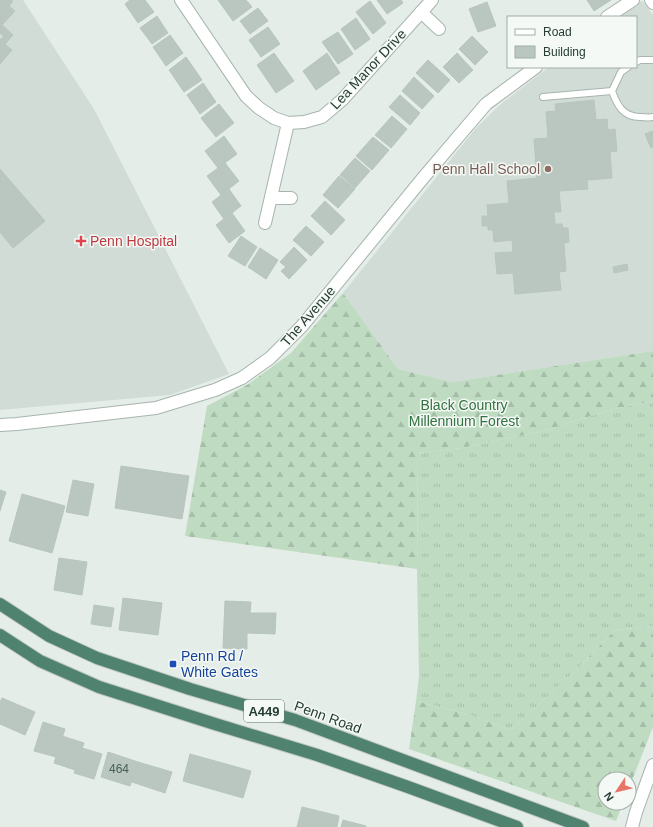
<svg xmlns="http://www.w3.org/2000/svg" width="653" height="827" viewBox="0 0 653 827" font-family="Helvetica,sans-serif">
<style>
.built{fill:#d2dcd6}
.grass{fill:url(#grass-tufts)}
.forest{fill:url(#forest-firs)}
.building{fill:#bac7c0;stroke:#b7c6bd}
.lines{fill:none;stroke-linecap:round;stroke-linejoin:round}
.service-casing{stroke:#a7b5ad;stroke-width:8}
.minor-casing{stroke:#a7b5ad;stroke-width:14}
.trunk-casing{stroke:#c2c9c6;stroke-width:14}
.service{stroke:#fff;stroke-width:6}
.minor{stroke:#fff;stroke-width:12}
.trunk{stroke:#4f836f;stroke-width:12}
.education-dot{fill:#8d6e63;stroke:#f5f9f6;stroke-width:1.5}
.health-dot{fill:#e0444e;stroke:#f5f9f6;stroke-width:1.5}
.transit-dot{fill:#1a4fb4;stroke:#f5f9f6;stroke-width:1.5}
.labels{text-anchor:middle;stroke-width:3;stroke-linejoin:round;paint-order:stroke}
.number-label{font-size:12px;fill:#4a6056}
.shield{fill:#f5f9f6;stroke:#63756e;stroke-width:1}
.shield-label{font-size:13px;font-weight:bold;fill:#253d33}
.street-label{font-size:14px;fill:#253d33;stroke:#f5f9f6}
.education-label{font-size:14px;fill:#785e54;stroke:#f5f9f6;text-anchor:end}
.health-label{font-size:14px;fill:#be3a42;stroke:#f5f9f6;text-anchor:start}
.park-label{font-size:14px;fill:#327140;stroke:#f5f9f6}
.transit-label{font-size:14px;fill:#164399;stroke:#f5f9f6;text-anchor:start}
</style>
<defs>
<pattern id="grass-tufts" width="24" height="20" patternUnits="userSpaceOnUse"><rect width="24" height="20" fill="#bfdcc2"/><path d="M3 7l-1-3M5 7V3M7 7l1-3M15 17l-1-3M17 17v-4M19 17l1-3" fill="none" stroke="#a4bea7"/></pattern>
<pattern id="forest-firs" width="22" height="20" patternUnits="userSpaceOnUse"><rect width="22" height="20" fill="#bfdcc2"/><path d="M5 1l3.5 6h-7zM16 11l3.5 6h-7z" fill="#a4bea7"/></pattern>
</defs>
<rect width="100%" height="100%" fill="#e4ede7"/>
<g class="built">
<polygon points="0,0 23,0 94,109 229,374 170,395 0,410"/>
<polygon points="642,1 653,15 653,351 452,382 398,369 343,293 476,128 502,103 549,67 636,67 636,17 618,17"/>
</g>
<polygon class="grass" points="653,401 653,626 615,630 575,671 511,730 467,714 416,701 419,676 417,569 418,453 461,448 547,430 609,410"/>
<g class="forest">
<polygon points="343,293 398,369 452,382 653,351 653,401 609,410 547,430 461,448 418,453 417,569 185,536 207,406 247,385 291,353"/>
<polygon points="653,626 653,727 629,788 629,779 605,779 605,803 623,803 616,821 409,749 416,701 467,714 511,730 575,671 615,630"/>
</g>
<g class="building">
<polygon points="0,0 11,0 13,1 9,6 15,11 2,25 13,35 5,44 12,50 0,64 0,40 4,36 0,33"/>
<polygon points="130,0 145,0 154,12 138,23 125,4"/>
<polygon points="218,0 246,0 252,7 233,21"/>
<polygon points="377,0 401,0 403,3 387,14"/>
<polygon points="587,0 611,0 594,11"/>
<polygon points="370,1 386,23 373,34 356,12"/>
<polygon points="487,2 496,26 478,32 469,9"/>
<polygon points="258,8 268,21 250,34 240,21"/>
<polygon points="157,16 168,33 152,44 140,28"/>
<polygon points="356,18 370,39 355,50 341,29"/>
<polygon points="268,27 280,44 261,57 249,40"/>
<polygon points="338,32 353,54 338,64 322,42"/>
<polygon points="170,35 183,53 166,66 153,47"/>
<polygon points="472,36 488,52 475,65 459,49"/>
<polygon points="274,53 294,81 276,93 257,65"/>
<polygon points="327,53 340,73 316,90 303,71"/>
<polygon points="457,53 473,70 459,83 443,67"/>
<polygon points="186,57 202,80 184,92 169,70"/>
<polygon points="428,60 450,80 438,93 416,73"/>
<polygon points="414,77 434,96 422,109 402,91"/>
<polygon points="203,83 216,102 200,114 187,95"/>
<polygon points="400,95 420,113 410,125 389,107"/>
<polygon points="594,100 596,120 607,119 608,130 615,129 617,151 610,152 612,178 587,180 588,189 559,191 561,212 554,212 555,224 562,224 563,228 568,228 569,242 564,243 566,271 559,272 561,290 515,294 513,273 497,274 495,253 513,252 512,240 494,242 493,230 488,230 488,226 482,226 482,216 488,216 487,205 509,203 507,181 537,178 534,139 548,138 546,112 556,111 555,104"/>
<polygon points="219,104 234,123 216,137 201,118"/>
<polygon points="392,116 407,129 391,148 375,135"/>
<polygon points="653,131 653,147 651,148 645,134"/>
<polygon points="224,136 237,154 218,168 205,151"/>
<polygon points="373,137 389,150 372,170 356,156"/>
<polygon points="355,158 370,171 355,188 340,175"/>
<polygon points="225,163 239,181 221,195 207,176"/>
<polygon points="0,169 45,221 13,248 0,232"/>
<polygon points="339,176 355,189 338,208 323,195"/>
<polygon points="229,189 241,206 224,219 212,202"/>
<polygon points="325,201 345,220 331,235 311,216"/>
<polygon points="232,213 245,231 229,243 216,225"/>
<polygon points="306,226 324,242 311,256 293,240"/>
<polygon points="241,236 257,247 245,266 228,256"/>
<polygon points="294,247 307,260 289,279 281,271 286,267 280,262"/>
<polygon points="260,248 278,260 266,279 248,267"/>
<polygon points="627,264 628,270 614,273 613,267"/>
<polygon points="121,466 189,476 182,519 115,508"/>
<polygon points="73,480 94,484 88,516 66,512"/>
<polygon points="0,490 6,492 0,511"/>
<polygon points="22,494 65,506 52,553 9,541"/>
<polygon points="59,558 87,562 82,595 54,590"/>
<polygon points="123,598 162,603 158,635 119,630"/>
<polygon points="225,601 251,602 250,613 276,613 275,634 247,633 247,649 223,648"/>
<polygon points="94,605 114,608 111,627 91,624"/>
<polygon points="2,698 35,712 25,735 0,724 0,702"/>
<polygon points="43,722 65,729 56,757 34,751"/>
<polygon points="62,736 84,743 75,770 54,763"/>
<polygon points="82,748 102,754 94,779 74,773"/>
<polygon points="108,752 138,762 130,786 101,777"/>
<polygon points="190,754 251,771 243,798 183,781"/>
<polygon points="138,762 172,772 165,793 132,782"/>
<polygon points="302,807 339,816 337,827 297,827"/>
<polygon points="343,820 366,826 366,827 341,827"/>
</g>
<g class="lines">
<defs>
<g id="service">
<polyline points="636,62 640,60 653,60"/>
<path d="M628,67L621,72L612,91C617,105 623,117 640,117C645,117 649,118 653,117"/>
<polyline points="543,97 612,91"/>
</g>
<g id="minor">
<polyline points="181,0 246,96 259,108 274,118 288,123 304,122 322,117 342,100 432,0"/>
<polyline points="651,0 653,3"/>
<polyline points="421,12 439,29"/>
<polyline points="607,17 633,0"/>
<polyline points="271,198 291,198"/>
<polyline points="265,223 288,123"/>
<polyline points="0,425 17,424 156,408 215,390 242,378 270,358 302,326 423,178 486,104 536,67"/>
<polyline points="632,827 636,812 653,765"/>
</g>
<g id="trunk">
<polyline points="0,604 49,636 97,658 190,689 295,720 583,827"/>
<polyline points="0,635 40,661 99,687 215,724 317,755 408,787 517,827"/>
</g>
</defs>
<use href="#service" class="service-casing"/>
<use href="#minor" class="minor-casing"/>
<use href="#trunk" class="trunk-casing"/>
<use href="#service" class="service"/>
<use href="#minor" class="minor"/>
<use href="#trunk" class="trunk"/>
</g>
<circle class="education-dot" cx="548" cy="169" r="4"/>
<path class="health-dot" d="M79 235h4v4h4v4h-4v4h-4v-4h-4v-4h4z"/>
<rect class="transit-dot" x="169" y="660" width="8" height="8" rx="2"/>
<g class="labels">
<g class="number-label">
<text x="119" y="773">464</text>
</g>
<rect class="shield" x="244" y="700" width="40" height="22" rx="3"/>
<g class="shield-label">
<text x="264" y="716">A449</text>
</g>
<g class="street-label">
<text transform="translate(368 69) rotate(-47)" y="5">Lea Manor Drive</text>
<text transform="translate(308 316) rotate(-49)" y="5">The Avenue</text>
<text transform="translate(328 717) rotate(20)" y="5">Penn Road</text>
</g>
<g class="education-label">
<text x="540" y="174">Penn Hall School</text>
</g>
<g class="health-label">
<text x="90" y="246">Penn Hospital</text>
</g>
<g class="park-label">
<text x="464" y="410">Black Country<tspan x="464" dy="16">Millennium Forest</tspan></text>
</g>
<g class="transit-label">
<text x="181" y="661">Penn Rd /<tspan x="181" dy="16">White Gates</tspan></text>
</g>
</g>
<rect x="507" y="16" width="130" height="52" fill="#f5f9f6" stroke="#a2aea8"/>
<rect x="515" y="29" width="20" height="6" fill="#ffffff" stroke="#a2aea8"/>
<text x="543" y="36" font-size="12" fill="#253d33">Road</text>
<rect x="515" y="46" width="20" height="12" fill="#bac7c0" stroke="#a2aea8"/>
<text x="543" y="56" font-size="12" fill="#253d33">Building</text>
<g transform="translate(617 791) rotate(235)"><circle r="19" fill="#f5f9f6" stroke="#a2aea8"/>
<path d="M0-3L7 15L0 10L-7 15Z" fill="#e87367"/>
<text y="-6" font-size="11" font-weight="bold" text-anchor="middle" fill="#253d33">N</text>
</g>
</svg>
